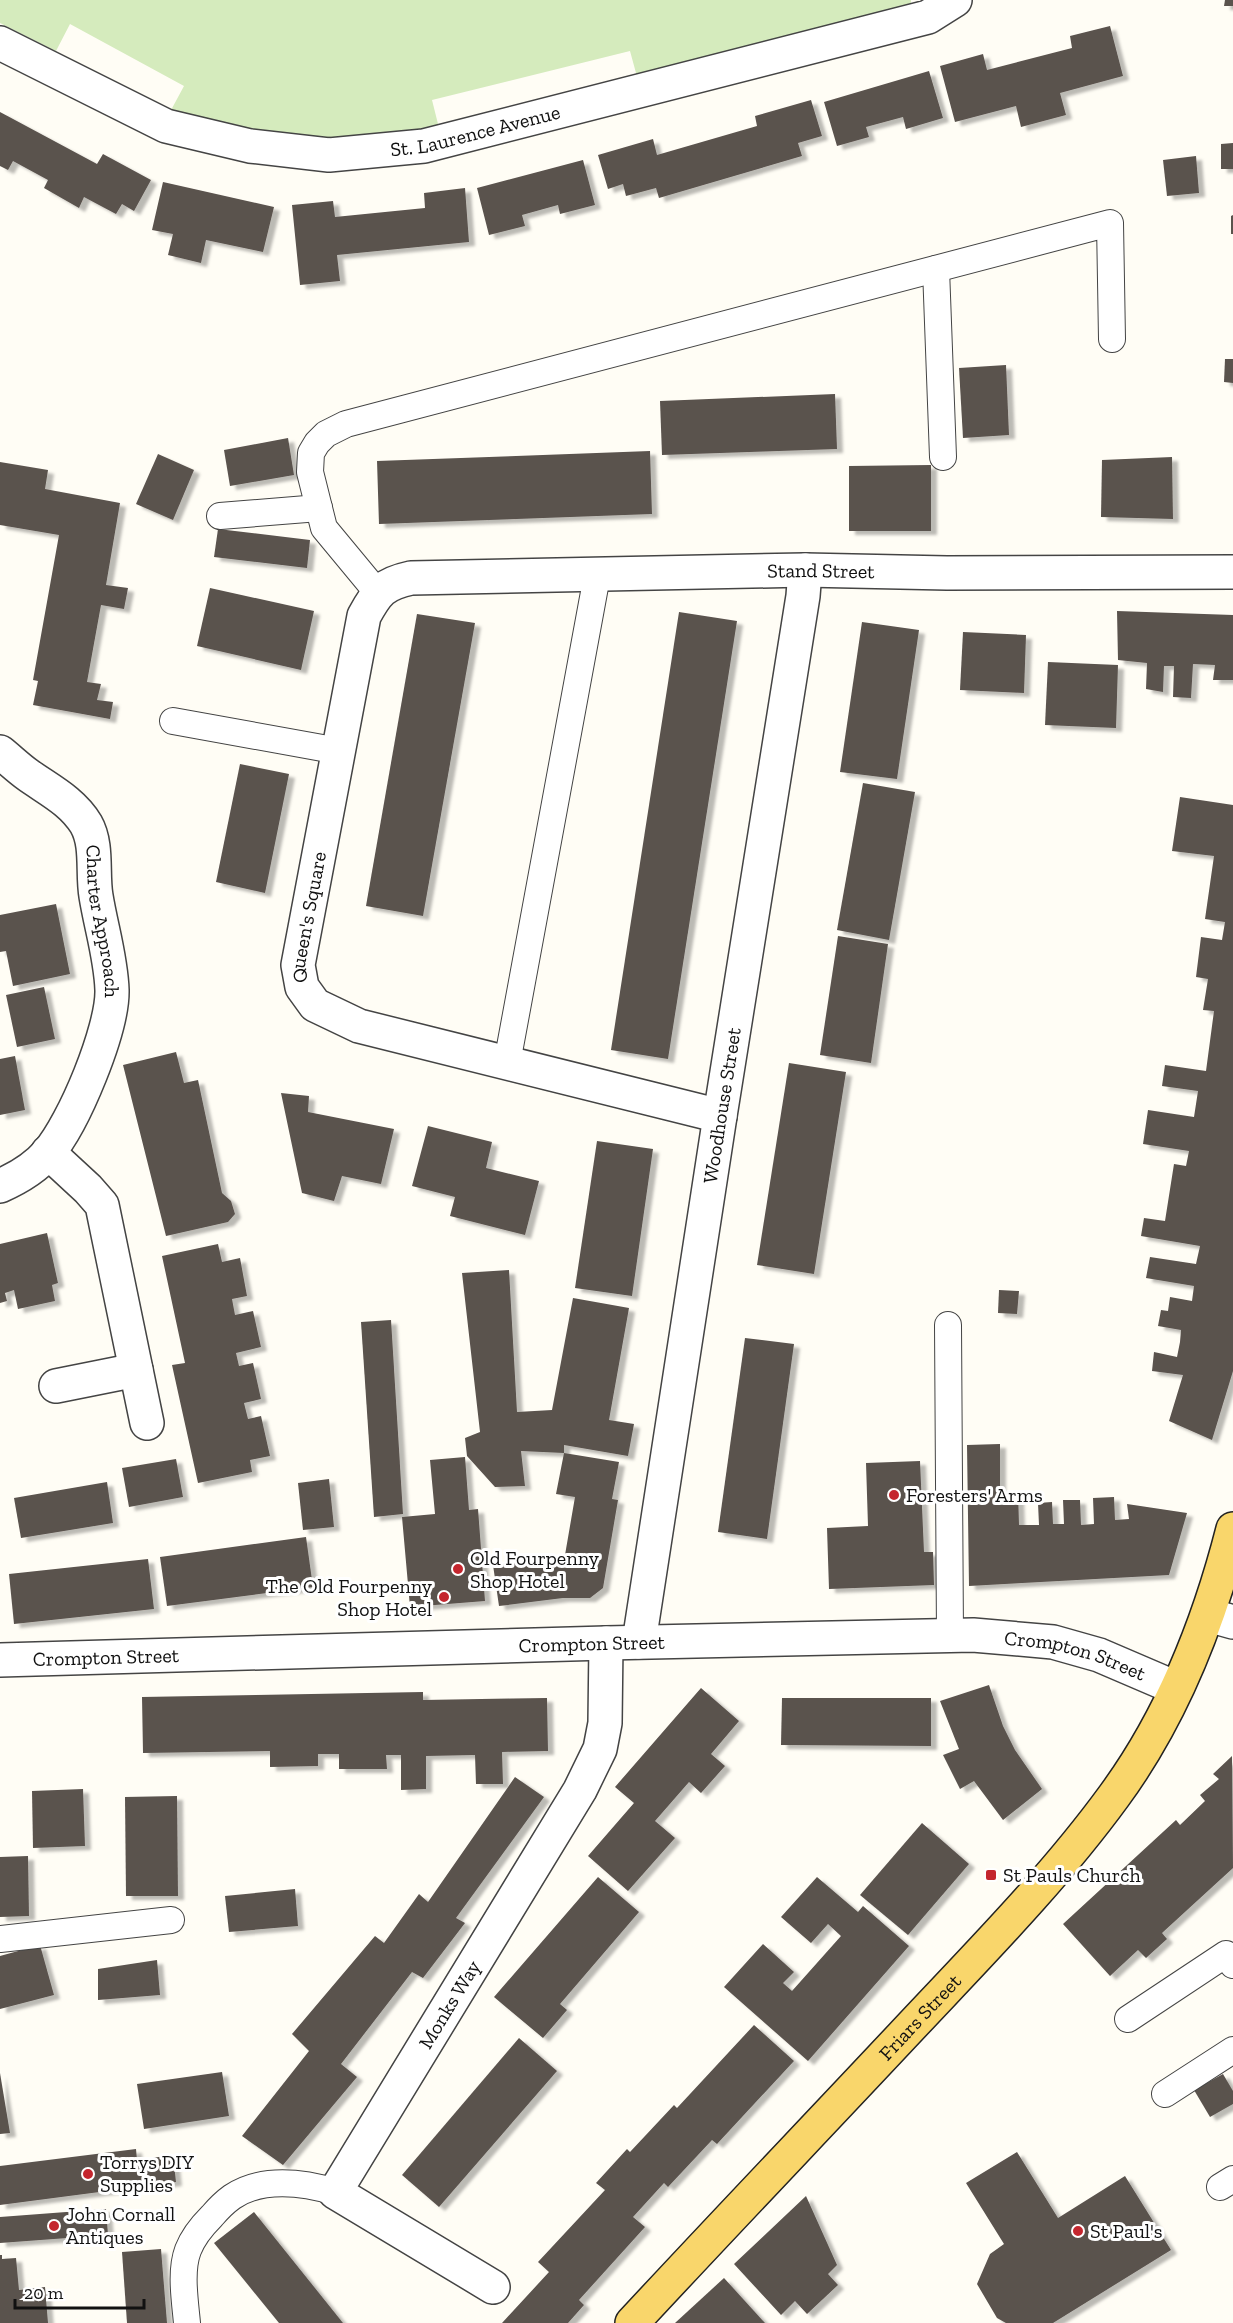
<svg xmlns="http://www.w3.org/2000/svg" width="1233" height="2323" viewBox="0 0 1233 2323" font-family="'Zilla Slab',serif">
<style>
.green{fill:#d5ebbd}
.building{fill:#5a524d;filter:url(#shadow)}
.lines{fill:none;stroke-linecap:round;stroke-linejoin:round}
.service-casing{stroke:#444;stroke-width:28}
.minor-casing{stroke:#444;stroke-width:36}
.primary-casing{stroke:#222;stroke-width:36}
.service{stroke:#fff;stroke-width:26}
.minor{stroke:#fff;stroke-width:33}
.primary{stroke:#f9d66b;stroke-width:33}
.poi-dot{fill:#c4262e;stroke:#fff;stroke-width:2}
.labels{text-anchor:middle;stroke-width:6;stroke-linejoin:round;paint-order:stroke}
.street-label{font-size:20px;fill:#111;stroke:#fff}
.poi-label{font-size:20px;fill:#111;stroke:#fff;text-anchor:start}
</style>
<defs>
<filter id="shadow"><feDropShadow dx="6" dy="4" stdDeviation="1.5" flood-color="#0004"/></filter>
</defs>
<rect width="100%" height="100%" fill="#fffdf5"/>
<polygon class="green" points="0,0 911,0 911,7 639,84 630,51 432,100 440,132 330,146 242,137 170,112 184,86 70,24 56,51 0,23"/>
<g class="building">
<polygon points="1225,0 1233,0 1233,6 1224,6"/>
<polygon points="1110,26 1123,76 1060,93 1066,115 1021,127 1016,106 955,122 940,66 983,54 987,70 1072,48 1070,36"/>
<polygon points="929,71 943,118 906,129 903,117 866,127 869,137 837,146 824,102"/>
<polygon points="811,100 822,136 798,143 802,156 659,198 656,188 626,196 623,184 608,189 598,155 653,139 657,155 757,126 755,116"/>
<polygon points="0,112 97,164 103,154 151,180 134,211 122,204 116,214 84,197 79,208 44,188 48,180 13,161 8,170 0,166"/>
<polygon points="1233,143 1233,169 1221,169 1221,144"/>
<polygon points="1196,156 1199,193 1167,196 1163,160"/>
<polygon points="583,160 595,205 560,214 558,205 522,215 525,226 489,235 477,188"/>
<polygon points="163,182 274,207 263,252 206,240 201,263 168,255 173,234 152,230"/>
<polygon points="465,188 469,242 337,255 340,281 300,285 292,205 333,201 335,217 425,208 424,193"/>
<polygon points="1233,215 1233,234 1231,234 1231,216"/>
<polygon points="1225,359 1233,359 1233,383 1224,382"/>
<polygon points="1006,365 1009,435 963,438 959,368"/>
<polygon points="835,394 837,449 662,455 660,401"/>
<polygon points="288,438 294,475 230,486 224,450"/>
<polygon points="650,451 652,514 379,524 377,461"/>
<polygon points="158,454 194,470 173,520 136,504"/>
<polygon points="1172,457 1173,519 1101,517 1102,460"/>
<polygon points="0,462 48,470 45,489 120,503 106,585 128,588 124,609 101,605 87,682 101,684 97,700 113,702 110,719 33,705 38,681 33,680 59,535 0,525"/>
<polygon points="931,465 931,531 849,531 849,466"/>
<polygon points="218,529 310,540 307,568 214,557"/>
<polygon points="210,588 314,611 301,670 197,646"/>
<polygon points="1117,611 1233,615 1233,680 1213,680 1215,665 1193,664 1191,698 1173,697 1174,666 1164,666 1163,692 1146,689 1147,663 1118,660"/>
<polygon points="679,612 737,621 668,1059 611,1050"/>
<polygon points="417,614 475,623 423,916 366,906"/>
<polygon points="862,622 919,630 897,779 840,772"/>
<polygon points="963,632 1026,635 1024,693 960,690"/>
<polygon points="1048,662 1118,665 1116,728 1045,725"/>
<polygon points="240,764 289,774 265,893 216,882"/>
<polygon points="863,783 915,792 889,940 837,930"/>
<polygon points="1180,797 1233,805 1233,1371 1212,1440 1169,1421 1183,1375 1152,1371 1154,1352 1177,1357 1180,1342 1181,1330 1158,1326 1161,1310 1168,1311 1170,1297 1192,1301 1194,1286 1146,1278 1150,1257 1196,1264 1200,1246 1141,1236 1144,1218 1165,1221 1174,1164 1186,1166 1189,1151 1143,1144 1148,1110 1194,1117 1198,1091 1162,1086 1165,1065 1206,1071 1214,1011 1203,1010 1208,979 1196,977 1201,937 1222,940 1225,922 1205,919 1214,856 1172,851"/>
<polygon points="56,904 70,974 13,986 6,951 0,952 0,915"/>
<polygon points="838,936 888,944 871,1063 820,1055"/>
<polygon points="44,987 55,1039 17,1047 6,995"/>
<polygon points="176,1052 184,1083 198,1080 222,1193 231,1201 235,1214 228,1222 166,1236 123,1065"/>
<polygon points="15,1056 25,1110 0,1115 0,1059"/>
<polygon points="789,1063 846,1072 814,1274 757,1265"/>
<polygon points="281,1093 309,1096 308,1112 394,1129 381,1184 342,1176 334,1201 302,1193"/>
<polygon points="428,1126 492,1142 486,1168 539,1181 525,1235 450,1216 455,1197 412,1186"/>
<polygon points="597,1141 653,1149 632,1296 575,1288"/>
<polygon points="47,1233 58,1283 52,1285 55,1301 18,1309 14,1290 5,1293 7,1301 0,1303 0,1244"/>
<polygon points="218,1244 222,1262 240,1258 247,1296 232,1299 235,1315 253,1311 261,1347 236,1353 239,1366 253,1363 261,1399 244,1403 248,1419 261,1416 270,1456 250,1460 252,1472 198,1483 172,1365 185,1363 162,1256"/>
<polygon points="509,1270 517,1412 552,1410 573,1298 629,1308 609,1420 634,1424 628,1456 564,1445 564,1453 619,1462 612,1499 618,1500 603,1588 590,1598 563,1598 499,1606 493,1565 565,1555 575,1497 556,1494 564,1453 521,1451 525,1486 495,1487 467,1456 465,1438 480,1432 462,1273"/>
<polygon points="999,1290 1019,1291 1017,1314 998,1313"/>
<polygon points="391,1320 403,1514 374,1517 361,1322"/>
<polygon points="745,1338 794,1344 767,1539 718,1532"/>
<polygon points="1000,1444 1000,1492 1018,1491 1019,1525 1039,1525 1038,1503 1052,1502 1053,1524 1064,1524 1063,1500 1080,1500 1081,1525 1094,1524 1093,1498 1114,1497 1115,1520 1129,1519 1127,1504 1187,1513 1169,1575 969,1586 967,1445"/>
<polygon points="465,1457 469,1510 478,1509 485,1601 410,1607 402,1517 435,1514 430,1460"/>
<polygon points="176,1459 183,1497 129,1507 122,1468"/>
<polygon points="920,1461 924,1552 933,1552 934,1585 829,1589 827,1528 868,1526 866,1463"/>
<polygon points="329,1479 334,1527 303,1530 298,1483"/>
<polygon points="107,1482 113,1523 21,1538 14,1498"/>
<polygon points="306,1537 313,1587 167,1606 160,1557"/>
<polygon points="148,1559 154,1609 14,1624 9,1574"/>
<polygon points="989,1685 1003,1726 1015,1750 1042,1789 1003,1820 974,1781 960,1789 943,1755 959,1749 940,1701"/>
<polygon points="701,1688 739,1721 711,1754 725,1766 701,1793 689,1782 655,1821 675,1838 628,1891 588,1856 634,1803 615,1787"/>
<polygon points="423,1692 423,1700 547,1698 548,1751 502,1752 503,1784 476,1784 475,1755 426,1756 426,1789 401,1790 401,1755 386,1755 387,1769 339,1769 339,1754 318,1754 318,1766 270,1767 270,1751 143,1753 142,1697"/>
<polygon points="782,1698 931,1698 931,1746 781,1745"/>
<polygon points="1232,1756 1233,1868 1162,1933 1167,1939 1146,1958 1138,1950 1110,1976 1063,1924 1176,1820 1180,1825 1205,1801 1200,1795 1219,1779 1213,1774"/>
<polygon points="515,1777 544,1797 456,1918 465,1923 423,1978 412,1972 341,2064 357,2077 283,2165 242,2136 309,2051 292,2034 375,1936 384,1943 419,1894 428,1902"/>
<polygon points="83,1789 85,1846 33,1848 32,1791"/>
<polygon points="177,1796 178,1896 126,1896 125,1797"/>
<polygon points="922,1823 969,1864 908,1935 860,1895"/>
<polygon points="28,1856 29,1916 0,1917 0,1857"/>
<polygon points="598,1877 639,1912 560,2004 567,2010 543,2038 494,1997"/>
<polygon points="817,1877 858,1912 863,1906 909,1946 808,2061 724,1987 763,1944 794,1972 783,1983 792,1991 841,1936 828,1924 811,1943 781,1917"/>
<polygon points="295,1889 298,1926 229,1932 225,1896"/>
<polygon points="40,1945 54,1995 0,2009 0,1956"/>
<polygon points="157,1960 160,1995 98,2000 98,1969"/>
<polygon points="754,2025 794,2061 717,2144 712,2140 668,2187 664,2183 633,2217 645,2227 579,2300 584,2305 568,2323 502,2323 549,2272 538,2262 605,2190 596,2183 627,2149 630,2152 674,2105 677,2108"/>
<polygon points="519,2038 557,2071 439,2207 402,2175"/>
<polygon points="222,2072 229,2116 144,2129 137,2084"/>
<polygon points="0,2073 10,2133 0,2134"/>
<polygon points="1223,2074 1233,2091 1233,2104 1210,2117 1194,2090"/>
<polygon points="136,2149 137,2160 173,2155 176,2182 0,2205 0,2166"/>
<polygon points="1017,2152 1058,2218 1125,2176 1171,2250 1053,2323 1006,2323 997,2318 977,2284 990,2254 1004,2244 966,2183"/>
<polygon points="806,2196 837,2265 828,2274 838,2285 807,2314 795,2301 781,2315 734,2264"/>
<polygon points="106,2209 108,2235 0,2243 0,2217"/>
<polygon points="254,2212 343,2323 279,2323 214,2243"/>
<polygon points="161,2249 167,2323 127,2323 122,2252"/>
<polygon points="0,2255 2,2255 2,2259 16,2258 19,2290 45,2287 48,2323 0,2323"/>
<polygon points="724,2278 765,2323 675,2323"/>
</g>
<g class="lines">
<defs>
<g id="service">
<polyline points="936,269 943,457"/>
<polyline points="220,516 319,508"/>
<polyline points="377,592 324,528 310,472 311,453 317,443 326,434 346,424 1110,223 1112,339"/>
<polyline points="173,721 339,751"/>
<polyline points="507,1063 597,576"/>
<polyline points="948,1325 950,1636"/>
<polyline points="0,1939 171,1920"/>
<polyline points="1128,2019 1226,1954 1233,1965"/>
<polyline points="1165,2094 1233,2050"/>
<polyline points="1220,2187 1233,2179"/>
<path d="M187,2323C185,2301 180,2271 188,2250C193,2237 203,2225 212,2216C218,2209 225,2202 232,2197C261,2177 303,2182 335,2192"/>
</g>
<g id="minor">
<path id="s1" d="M0,43L166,126L250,146L329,155L424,146L928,17L955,0"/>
<path id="s2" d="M0,752C9,759 18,768 28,775C49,790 72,801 86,824C98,845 92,873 96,896C101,927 111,958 112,990C113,1029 74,1123 48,1153C35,1168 18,1178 0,1186"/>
<path id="s3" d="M720,1116L359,1026L315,1005L302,987L298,965L364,616C377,592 383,584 411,578L805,570L947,573L1233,572"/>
<polyline points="48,1152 88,1189 102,1205 147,1423"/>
<polyline points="56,1386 136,1370"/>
<polyline points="1208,1615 1233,1622"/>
<path id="s4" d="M639,1642L720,1116L803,596L805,570"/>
<path id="s5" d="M0,1660L606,1643L973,1635L1053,1642L1099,1655L1176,1688"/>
<path id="s6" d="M493,2287L335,2192L580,1790L600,1749L605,1723L606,1643"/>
</g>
<g id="primary">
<path id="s7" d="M632,2323C722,2226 813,2131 903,2035C975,1958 1052,1881 1114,1796C1172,1717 1209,1623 1233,1529"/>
</g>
</defs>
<use href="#service" class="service-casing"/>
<use href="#minor" class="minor-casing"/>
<use href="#primary" class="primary-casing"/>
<use href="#service" class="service"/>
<use href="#minor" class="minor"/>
<use href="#primary" class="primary"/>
</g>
<g class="poi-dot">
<circle cx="894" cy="1495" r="6"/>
<circle cx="458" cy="1569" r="6"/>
<circle cx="444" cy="1597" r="6"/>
<rect x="985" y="1869" width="12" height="12" rx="3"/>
<circle cx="88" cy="2174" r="6"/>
<circle cx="54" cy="2226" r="6"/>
<circle cx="1078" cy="2231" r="6"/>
</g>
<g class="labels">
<g class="street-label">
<text dy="7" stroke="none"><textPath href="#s1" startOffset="500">St. Laurence Avenue</textPath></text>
<text dy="7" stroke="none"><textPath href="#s3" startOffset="1294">Stand Street</textPath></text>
<text dy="7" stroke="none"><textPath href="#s3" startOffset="514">Queen's Square</textPath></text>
<text dy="7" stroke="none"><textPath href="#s2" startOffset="212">Charter Approach</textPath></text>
<text dy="7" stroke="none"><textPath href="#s4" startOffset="543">Woodhouse Street</textPath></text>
<text dy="7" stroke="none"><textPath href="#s5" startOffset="592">Crompton Street</textPath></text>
<text dy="7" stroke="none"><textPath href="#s5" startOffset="106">Crompton Street</textPath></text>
<text dy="7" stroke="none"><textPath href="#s5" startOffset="1078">Crompton Street</textPath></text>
<text dy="7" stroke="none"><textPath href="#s6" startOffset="404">Monks Way</textPath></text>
<text dy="7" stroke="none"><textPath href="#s7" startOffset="420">Friars Street</textPath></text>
</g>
<g class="poi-label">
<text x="906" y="1502">Foresters' Arms</text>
<text x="470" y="1565">Old Fourpenny<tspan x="470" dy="23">Shop Hotel</tspan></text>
<text x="432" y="1593" text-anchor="end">The Old Fourpenny<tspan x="432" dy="23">Shop Hotel</tspan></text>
<text x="1003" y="1882">St Pauls Church</text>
<text x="100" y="2169">Torrys DIY<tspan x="100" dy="23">Supplies</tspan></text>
<text x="66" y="2221">John Cornall<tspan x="66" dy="23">Antiques</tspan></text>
<text x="1090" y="2238">St Paul's</text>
</g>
</g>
<path d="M15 2299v9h129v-9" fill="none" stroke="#111111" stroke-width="3"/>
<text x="24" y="2299" font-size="18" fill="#111111" stroke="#ffffff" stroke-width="4.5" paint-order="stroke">20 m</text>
</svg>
